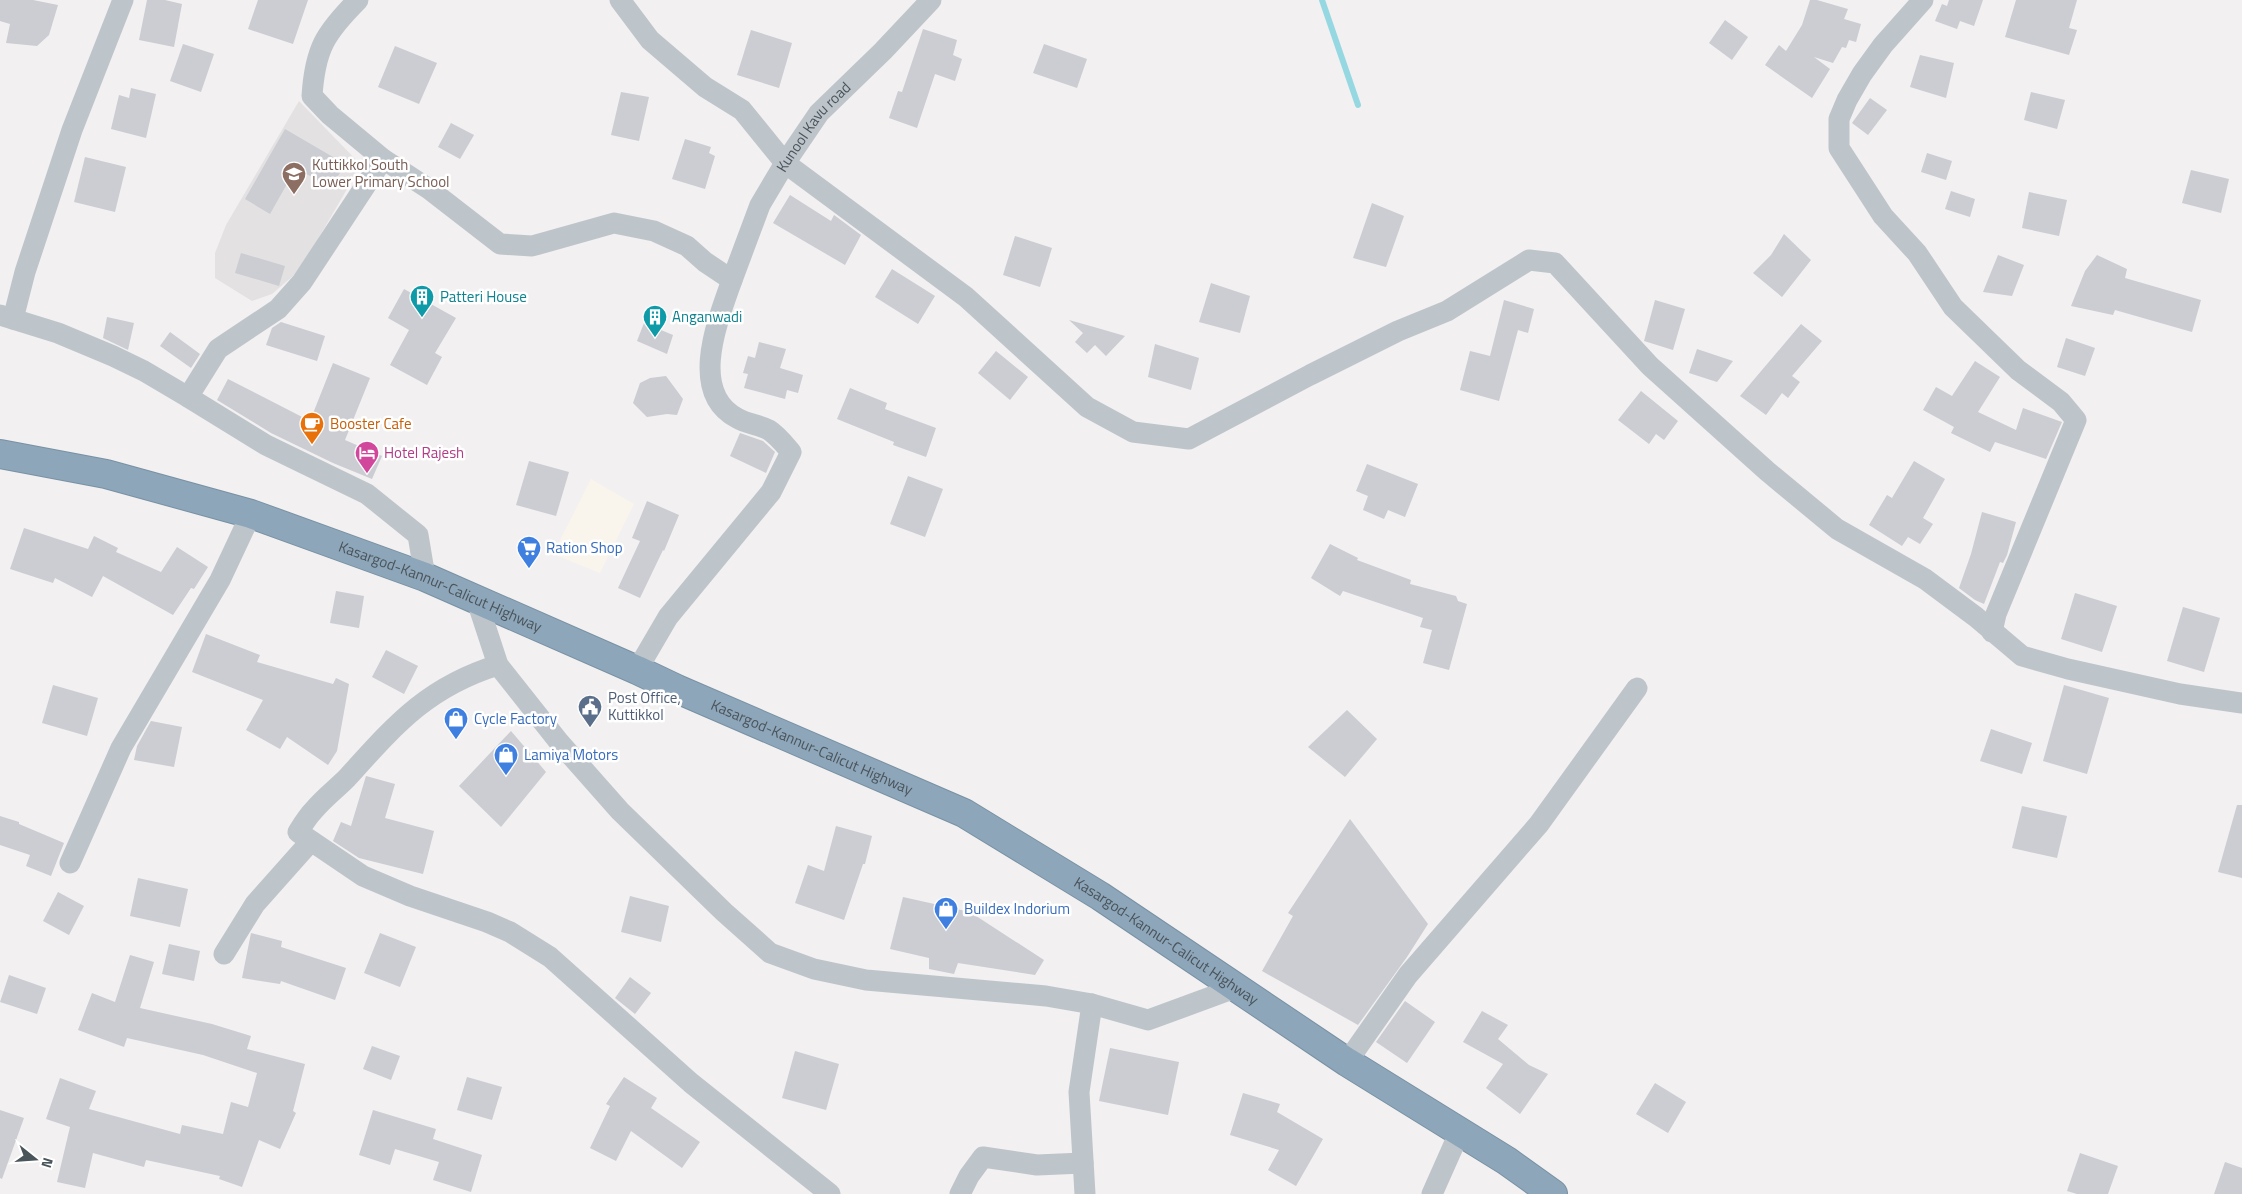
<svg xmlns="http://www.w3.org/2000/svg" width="2242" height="1194" viewBox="0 0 2242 1194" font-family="'Titillium Web',sans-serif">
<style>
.commercial{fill:#faf5ec}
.education{fill:#e3e1e1}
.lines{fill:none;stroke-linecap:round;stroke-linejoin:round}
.stream{stroke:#96d8e2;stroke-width:6}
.building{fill:#cbcdd2}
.highway-casing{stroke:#7891a4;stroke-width:30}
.street{stroke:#bdc5cb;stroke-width:21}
.highway{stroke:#8da6b9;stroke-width:28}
.labels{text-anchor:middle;stroke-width:5;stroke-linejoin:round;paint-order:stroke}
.street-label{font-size:15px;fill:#4a545b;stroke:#fff}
.education-label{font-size:15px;fill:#785e54;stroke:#fff;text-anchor:start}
.culture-label{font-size:15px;fill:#0d838f;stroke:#fff;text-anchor:start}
.food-label{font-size:15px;fill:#c56008;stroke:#fff;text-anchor:start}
.hotel-label{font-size:15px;fill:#b23c85;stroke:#fff;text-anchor:start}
.shop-label{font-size:15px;fill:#366cbe;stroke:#fff;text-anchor:start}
.service-label{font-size:15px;fill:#4e5e75;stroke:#fff;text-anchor:start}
</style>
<rect width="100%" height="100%" fill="#f2f0f0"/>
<polygon class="commercial" points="591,479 634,504 600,573 553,554"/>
<polygon class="education" points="299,101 361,165 300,270 272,294 252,301 215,278 215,253 226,225"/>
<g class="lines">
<polyline class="stream" points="1322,0 1358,105"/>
</g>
<g class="building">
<polygon points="0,0 33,0 58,5 49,35 37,46 6,43 10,24 0,21"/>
<polygon points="147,0 165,0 182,4 174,47 139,40"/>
<polygon points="258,0 308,0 293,44 248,29"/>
<polygon points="1810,0 1817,0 1848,9 1844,19 1861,24 1856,42 1849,40 1846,48 1842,47 1833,63 1814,57 1830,69 1812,98 1765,65 1779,45 1786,51 1802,25"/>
<polygon points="1949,0 1983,0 1974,26 1960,21 1957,29 1935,21 1942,4 1947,6"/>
<polygon points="2016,0 2077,0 2069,28 2077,30 2069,55 2005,37"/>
<polygon points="1725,20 1748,37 1732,60 1709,43"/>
<polygon points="923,29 957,40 953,55 962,59 955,81 935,74 917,128 889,118 898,91 902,92"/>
<polygon points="751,30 792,43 779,88 737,75"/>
<polygon points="183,44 214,54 201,92 170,81"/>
<polygon points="1044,44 1087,59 1077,88 1033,73"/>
<polygon points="395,46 437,63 419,104 378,87"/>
<polygon points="1920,55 1954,63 1946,98 1910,87"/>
<polygon points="131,88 156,94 146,138 111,129 119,95 129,98"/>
<polygon points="621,92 649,97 639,141 611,135"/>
<polygon points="2031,92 2065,100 2057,129 2024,120"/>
<polygon points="1870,98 1887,110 1868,135 1852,123"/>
<polygon points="451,123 474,135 460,159 438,147"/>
<polygon points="285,129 345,164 331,188 296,168 270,214 245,199"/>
<polygon points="685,139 711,147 709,153 715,156 705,189 672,179"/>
<polygon points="1927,153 1952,161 1946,180 1921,172"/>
<polygon points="85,157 126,167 115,212 74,202"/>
<polygon points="2191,170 2229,179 2221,213 2182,203"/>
<polygon points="1951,191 1975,199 1970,217 1945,209"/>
<polygon points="2029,192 2067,200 2059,236 2022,228"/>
<polygon points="790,195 831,221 834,215 861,235 845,265 773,223"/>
<polygon points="1372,203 1404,216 1386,267 1353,258"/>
<polygon points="1784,234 1811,260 1782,297 1753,273 1771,255"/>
<polygon points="1015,236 1052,248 1040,287 1003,275"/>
<polygon points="241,253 285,266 279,286 235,273"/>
<polygon points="1998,255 2024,265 2012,296 1983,292"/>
<polygon points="2097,255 2127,269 2125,278 2201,300 2192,332 2115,310 2113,315 2071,306 2085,271"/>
<polygon points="892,269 935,296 918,324 875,297"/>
<polygon points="1211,283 1250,296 1240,333 1199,322"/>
<polygon points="404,289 456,318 435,353 442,357 427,385 390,365 409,330 388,318"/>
<polygon points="1504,300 1534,309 1528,333 1518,330 1499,401 1460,390 1470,351 1490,356"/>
<polygon points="1655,300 1685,309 1673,350 1644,341"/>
<polygon points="107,317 134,323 128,350 103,338"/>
<polygon points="1069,320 1094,327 1125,336 1106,356 1095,345 1087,353 1075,342 1083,333"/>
<polygon points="281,322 325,336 317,361 266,345 272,328"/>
<polygon points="644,323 673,335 667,354 637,341"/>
<polygon points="1801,324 1822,341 1792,376 1800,382 1788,398 1782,393 1766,415 1740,396"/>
<polygon points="170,332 200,354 191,368 160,346"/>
<polygon points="2066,338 2095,348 2085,376 2057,367"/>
<polygon points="759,342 786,349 780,368 803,375 798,393 787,390 785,399 744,388 748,374 743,373 748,356 755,358"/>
<polygon points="1155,344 1199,358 1191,390 1148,377"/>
<polygon points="1697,349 1733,361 1717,382 1689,373"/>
<polygon points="996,351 1028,377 1010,400 978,373"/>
<polygon points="1975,361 2000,377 1978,412 2016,430 2023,408 2062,422 2046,459 1995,442 1990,452 1951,433 1954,427 1923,410 1936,387 1952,396"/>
<polygon points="333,363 370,378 345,440 382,456 372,479 333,463 271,433 217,400 228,379 310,421"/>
<polygon points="666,376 683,399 677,415 667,414 647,417 633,403 640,383 650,378"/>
<polygon points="850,388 887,403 885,409 936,428 926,457 893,445 894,442 837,419"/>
<polygon points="1641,391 1678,421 1664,440 1656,434 1649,444 1618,420"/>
<polygon points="740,433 763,441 775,452 766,473 730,456"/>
<polygon points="529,461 569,472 556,516 516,505"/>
<polygon points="1914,461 1945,479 1923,518 1933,524 1920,544 1908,537 1902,546 1869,525 1887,495 1892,498"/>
<polygon points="1367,464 1418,484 1405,517 1388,510 1384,519 1363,510 1368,496 1356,491"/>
<polygon points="908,476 943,489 925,537 890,524"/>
<polygon points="647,501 679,515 664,551 663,550 640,598 618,588 640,541 632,538"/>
<polygon points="1982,512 2016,522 2007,555 2003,563 2000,562 1984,604 1975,600 1959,588 1971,554"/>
<polygon points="24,528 88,549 94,536 118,548 116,552 161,572 177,547 208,567 194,589 191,588 173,615 103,576 92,597 55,578 53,583 10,569"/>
<polygon points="1330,544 1358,558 1357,560 1411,580 1410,584 1456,596 1458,601 1467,604 1449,670 1423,663 1432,630 1420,627 1423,618 1343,591 1340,596 1311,578"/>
<polygon points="336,591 364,596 359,628 330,623"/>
<polygon points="2075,593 2117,606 2102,652 2061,639"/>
<polygon points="2183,607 2220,618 2204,672 2167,661"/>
<polygon points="206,634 260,655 257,662 333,684 336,678 349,684 337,751 328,765 287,737 280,749 246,730 263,700 192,672"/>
<polygon points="386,650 418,666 404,694 372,677"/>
<polygon points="53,685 98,698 87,736 42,723"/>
<polygon points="2064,685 2109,698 2087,774 2043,761"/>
<polygon points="1347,710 1377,739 1345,777 1308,747"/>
<polygon points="151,721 182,727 174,767 134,760 137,746"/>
<polygon points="1991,729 2032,743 2022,774 1980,761"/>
<polygon points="511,731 546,772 501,827 459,786"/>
<polygon points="366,776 395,784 385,818 434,831 423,874 359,858 333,841 341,822 351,826"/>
<polygon points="2237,805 2242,805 2242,878 2218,872"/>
<polygon points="2022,806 2067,816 2057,858 2012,848"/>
<polygon points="0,816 19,822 19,824 64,843 51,876 26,866 30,855 0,845"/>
<polygon points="1350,819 1428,924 1407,957 1358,1025 1262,971 1293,916 1288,913"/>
<polygon points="836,826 872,836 865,864 863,864 844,920 795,903 808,865 824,871"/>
<polygon points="138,878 188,889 180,927 130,916"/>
<polygon points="58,892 84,906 69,935 43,921"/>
<polygon points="630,896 669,906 661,942 621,932"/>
<polygon points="903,897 970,912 1044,960 1035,975 958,963 954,974 929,969 929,958 890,949"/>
<polygon points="251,933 282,941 281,947 346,968 335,1000 281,981 280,984 242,978"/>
<polygon points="380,933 416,947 400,987 364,973"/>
<polygon points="169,944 200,951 194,981 162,974"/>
<polygon points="130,955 154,962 140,1008 212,1024 251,1036 247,1049 305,1064 293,1111 296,1113 280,1149 259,1140 242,1187 219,1179 220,1176 146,1160 144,1167 93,1153 85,1188 57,1182 70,1127 46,1119 60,1078 96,1091 89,1109 180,1134 182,1125 223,1134 231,1102 248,1107 257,1073 203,1055 127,1038 124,1047 78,1030 92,993 115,1002"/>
<polygon points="9,975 46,988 37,1014 0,1002"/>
<polygon points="630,977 651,993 635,1014 615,998"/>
<polygon points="1405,1001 1435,1022 1407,1063 1376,1042"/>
<polygon points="1482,1011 1508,1025 1498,1039 1529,1065 1548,1074 1520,1114 1486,1088 1503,1064 1463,1042"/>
<polygon points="372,1046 400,1056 391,1080 363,1069"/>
<polygon points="1110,1048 1179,1062 1168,1115 1099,1101"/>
<polygon points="795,1051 839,1064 826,1110 782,1098"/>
<polygon points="467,1077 502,1087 492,1120 457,1110"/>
<polygon points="624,1077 657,1098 651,1108 700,1142 682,1168 631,1131 616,1161 590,1148 610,1106 606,1104"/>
<polygon points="1655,1083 1686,1102 1668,1133 1636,1114"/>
<polygon points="1243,1093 1280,1104 1277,1112 1323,1139 1296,1186 1268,1170 1279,1150 1230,1135"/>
<polygon points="0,1110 24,1118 2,1179 0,1178"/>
<polygon points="373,1110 436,1129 433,1139 482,1155 471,1192 433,1180 439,1162 395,1149 390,1165 359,1155"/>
<polygon points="2080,1153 2118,1166 2108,1194 2077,1194 2067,1191"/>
<polygon points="2225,1162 2242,1168 2242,1194 2214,1194"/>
</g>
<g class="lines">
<defs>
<g id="highway">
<path id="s2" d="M0,454L106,474L251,514L425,577L637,670L677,689L964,813L1100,896L1347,1062L1507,1161L1553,1194"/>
</g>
</defs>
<use href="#highway" class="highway-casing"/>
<g class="street">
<path d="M358,0C325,33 315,49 312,96L330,115L383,159"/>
<polyline points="620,0 650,40 705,87 742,110 785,163 966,297 1087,407 1133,432 1189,439 1310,375 1398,331 1447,311 1529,260 1555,263 1650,366 1767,471 1837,529 1925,579 1976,617 2022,656 2068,669 2180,694 2242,703"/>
<polyline points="1923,0 1883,45 1862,74 1847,100 1839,119 1839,148 1883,216 1917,253 1953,307 2018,370 2061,402 2076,420 1996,614 1992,632"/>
<path id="s1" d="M732,280L760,205L785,163L819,113L883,51L931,0"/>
<polyline points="0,315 58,333 113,356 144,371 188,397"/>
<polyline points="13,319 25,272 72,130 123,0"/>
<path d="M425,577L418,535L367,494L266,445L188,397L218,349L278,309L302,282L383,159L429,189L500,244L532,246L614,223L654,231L687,246L705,262L732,280C718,320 688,392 737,418C747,424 760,425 769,430C777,435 785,445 791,452L771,492L668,617L637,670"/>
<polyline points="476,598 498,665 559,742 620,811 724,912 770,953 814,969 866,980 1046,996 1092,1004"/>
<path d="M498,665C427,687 395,725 347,778C336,789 324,798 314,810C308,816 303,824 298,832L363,876L410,896L487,922L510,932L550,957L691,1083L830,1194"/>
<polyline points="70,863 121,748 220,580 251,514"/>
<polyline points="224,954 255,904 311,841"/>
<polyline points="1347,1062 1408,975 1539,824 1637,688"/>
<polyline points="960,1194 969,1176 983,1157 1037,1165 1083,1163"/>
<polyline points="1085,1194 1079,1092 1092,1004 1148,1020 1235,988"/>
<polyline points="1432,1194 1460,1131"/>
</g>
<use href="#highway" class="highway"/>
</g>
<defs>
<symbol id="school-pin" viewBox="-11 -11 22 30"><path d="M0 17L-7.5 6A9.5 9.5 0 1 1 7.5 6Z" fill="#8d6e63" stroke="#fff"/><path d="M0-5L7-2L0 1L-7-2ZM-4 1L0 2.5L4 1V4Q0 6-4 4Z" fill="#fff"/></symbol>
<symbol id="building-pin" viewBox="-11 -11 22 30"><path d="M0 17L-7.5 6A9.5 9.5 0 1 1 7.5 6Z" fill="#0f9aa8" stroke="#fff"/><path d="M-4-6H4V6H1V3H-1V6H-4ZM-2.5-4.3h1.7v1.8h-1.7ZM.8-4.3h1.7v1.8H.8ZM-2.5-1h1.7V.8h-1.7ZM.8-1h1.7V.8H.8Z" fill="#fff"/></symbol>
<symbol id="cafe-pin" viewBox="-11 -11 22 30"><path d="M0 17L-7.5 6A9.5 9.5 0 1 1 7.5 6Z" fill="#e8710a" stroke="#fff"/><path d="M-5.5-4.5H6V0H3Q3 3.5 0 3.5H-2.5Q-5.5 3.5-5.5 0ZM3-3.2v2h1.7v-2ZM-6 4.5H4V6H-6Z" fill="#fff"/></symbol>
<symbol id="hotel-pin" viewBox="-11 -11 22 30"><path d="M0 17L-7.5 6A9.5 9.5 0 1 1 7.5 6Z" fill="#d1479c" stroke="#fff"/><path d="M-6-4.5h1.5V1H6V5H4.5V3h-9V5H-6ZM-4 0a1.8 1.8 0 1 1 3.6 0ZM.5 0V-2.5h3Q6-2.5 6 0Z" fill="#fff"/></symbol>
<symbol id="supermarket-pin" viewBox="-11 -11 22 30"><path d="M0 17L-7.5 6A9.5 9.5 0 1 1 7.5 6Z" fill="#3f7fe0" stroke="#fff"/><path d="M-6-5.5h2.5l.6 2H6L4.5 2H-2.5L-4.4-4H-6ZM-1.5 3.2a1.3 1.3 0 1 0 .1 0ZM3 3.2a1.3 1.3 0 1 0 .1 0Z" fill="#fff"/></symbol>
<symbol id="civic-pin" viewBox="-11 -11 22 30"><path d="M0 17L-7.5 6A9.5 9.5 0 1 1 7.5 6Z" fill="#5c6f8a" stroke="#fff"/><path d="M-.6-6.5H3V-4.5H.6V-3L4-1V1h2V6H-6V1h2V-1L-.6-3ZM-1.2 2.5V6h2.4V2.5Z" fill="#fff"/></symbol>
<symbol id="shop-pin" viewBox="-11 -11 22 30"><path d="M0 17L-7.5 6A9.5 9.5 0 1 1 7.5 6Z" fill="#3f7fe0" stroke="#fff"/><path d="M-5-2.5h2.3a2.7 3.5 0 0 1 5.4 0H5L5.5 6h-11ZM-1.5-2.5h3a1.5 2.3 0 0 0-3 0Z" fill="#fff"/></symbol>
</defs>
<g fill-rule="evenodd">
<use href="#school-pin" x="280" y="160" width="28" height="38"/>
<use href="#building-pin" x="408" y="283" width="28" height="38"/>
<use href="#building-pin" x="641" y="303" width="28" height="38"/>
<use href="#cafe-pin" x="298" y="410" width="28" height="38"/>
<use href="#hotel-pin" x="353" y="439" width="28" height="38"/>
<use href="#supermarket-pin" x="515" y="534" width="28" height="38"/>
<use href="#civic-pin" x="576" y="693" width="28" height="38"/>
<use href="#shop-pin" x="442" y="705" width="28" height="38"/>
<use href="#shop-pin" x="492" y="741" width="28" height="38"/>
<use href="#shop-pin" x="932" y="895" width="28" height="38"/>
</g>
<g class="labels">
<g class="street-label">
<text dy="5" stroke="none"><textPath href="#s1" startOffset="175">Kunool Kavu road</textPath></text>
<text dy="5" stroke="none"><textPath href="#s2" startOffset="461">Kasargod-Kannur-Calicut Highway</textPath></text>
<text dy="5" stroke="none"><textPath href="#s2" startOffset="866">Kasargod-Kannur-Calicut Highway</textPath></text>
<text dy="5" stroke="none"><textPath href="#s2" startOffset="1271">Kasargod-Kannur-Calicut Highway</textPath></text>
</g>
<g class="education-label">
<text x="312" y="170">Kuttikkol South<tspan x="312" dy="17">Lower Primary School</tspan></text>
</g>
<g class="culture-label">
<text x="440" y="302">Patteri House</text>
<text x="672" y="322">Anganwadi</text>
</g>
<g class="food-label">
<text x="330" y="429">Booster Cafe</text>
</g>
<g class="hotel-label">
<text x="384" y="458">Hotel Rajesh</text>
</g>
<g class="shop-label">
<text x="546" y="553">Ration Shop</text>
<text x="474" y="724">Cycle Factory</text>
<text x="524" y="760">Lamiya Motors</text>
<text x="964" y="914">Buildex Indorium</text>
</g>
<g class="service-label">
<text x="608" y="703">Post Office,<tspan x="608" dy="17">Kuttikkol</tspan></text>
</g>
</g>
<g transform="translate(35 1159) rotate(107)" stroke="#ffffff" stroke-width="4" paint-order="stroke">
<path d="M0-4L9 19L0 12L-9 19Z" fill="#4a545b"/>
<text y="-8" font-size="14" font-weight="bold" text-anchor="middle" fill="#4a545b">N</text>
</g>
</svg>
